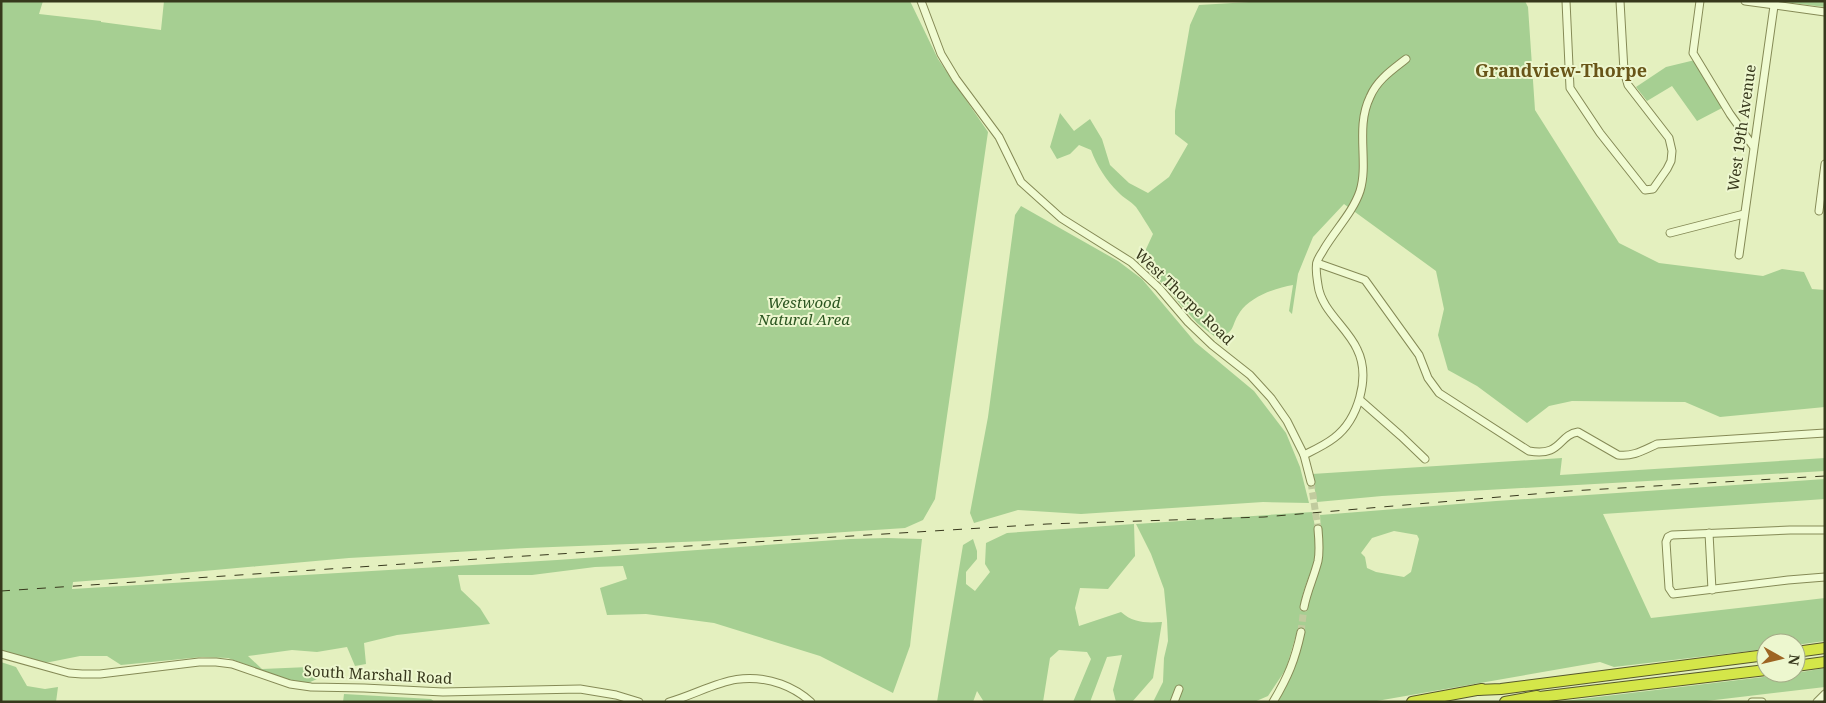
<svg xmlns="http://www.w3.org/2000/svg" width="1826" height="703" viewBox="0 0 1826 703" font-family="'Noto Serif',serif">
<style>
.green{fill:#a6cf92;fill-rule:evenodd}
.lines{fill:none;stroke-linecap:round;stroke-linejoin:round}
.minor-tunnel{stroke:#c1cb9e;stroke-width:7;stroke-dasharray:7 3.5;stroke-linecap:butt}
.minor-casing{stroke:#858a56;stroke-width:9}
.highway-casing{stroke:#56572b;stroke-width:12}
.minor{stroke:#f0fbd2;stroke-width:7}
.highway{stroke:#d4e649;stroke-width:10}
.rail{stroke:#37381c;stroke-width:1;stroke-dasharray:9 9;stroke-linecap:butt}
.labels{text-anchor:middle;stroke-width:4;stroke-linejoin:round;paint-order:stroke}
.street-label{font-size:15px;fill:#37381c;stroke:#edf7cf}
.park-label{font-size:15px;font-style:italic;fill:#2b5621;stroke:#edf7cf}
.quarter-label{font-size:18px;font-weight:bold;fill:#685518;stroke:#edf7cf}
</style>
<rect width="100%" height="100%" fill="#e4f0bf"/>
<g class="green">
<polygon points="1,1 43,1 39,14 101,21 101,22 161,30 164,1 910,1 938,59 988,132 935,499 923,520 905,528 707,541 527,548 349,558 138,577 73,582 72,589 557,560 850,539 887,538 922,539 910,646 893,693 820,656 714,623 646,614 607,615 600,588 627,579 623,566 595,567 532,575 458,575 461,590 480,608 490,624 397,635 364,643 366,664 355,666 347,647 317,652 292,650 248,656 262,669 309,667 318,672 317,679 308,683 285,679 228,658 202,657 121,665 107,656 80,656 45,663 1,650"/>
<path d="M1266,1H1525L1528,7L1535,110L1619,243L1659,263L1763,276L1782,269L1804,272L1812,289L1825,290V407L1720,417L1685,402L1572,401L1549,406L1527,423L1477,386L1448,370L1438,335L1444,309L1436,271L1344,204L1313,237L1298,274L1292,314L1289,311L1293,285C1275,288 1250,297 1240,312C1230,327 1237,330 1218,339L1197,323L1141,260L1153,234C1147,224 1142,216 1136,207C1131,201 1123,198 1118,192C1106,180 1097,166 1091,150L1079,145L1070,154L1057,159L1050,147L1060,113L1074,131L1090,119L1102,139L1110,165L1129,183L1148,193L1169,177L1188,144L1175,134V111L1190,25L1199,5Z"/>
<polygon points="1775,1 1825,1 1825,7"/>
<polygon points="1695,60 1722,108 1697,121 1672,86 1647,101 1636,87 1666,67"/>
<polygon points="1021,206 1118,261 1142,279 1195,342 1254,391 1286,433 1300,467 1309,503 1263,502 1081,514 1018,510 974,523 970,513 988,417 1015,215"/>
<polygon points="1562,458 1560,475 1825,458 1825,471 1382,496 1317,502 1312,474"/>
<path d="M1825,479V499L1603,514L1651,618L1825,598V641L1796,645V643H1766V649L1614,667L1600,662L1371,702H1278C1291,677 1300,658 1304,629L1299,625L1286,669L1268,696L1254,702H1153L1163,682L1164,658L1168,641L1167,620L1164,589L1151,554L1136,524L1312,512C1316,524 1317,554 1313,566C1308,580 1301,593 1301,608L1307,607L1320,567L1322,549L1320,515L1496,501ZM1394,531L1417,535L1419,539L1411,572L1404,577L1376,572L1367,568L1365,557L1361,553L1372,538Z"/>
<path d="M1134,524L1135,556L1108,589L1080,588L1075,608L1079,626L1121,612C1133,623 1146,623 1162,622L1153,678L1132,702H1116L1113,690L1122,655L1107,657L1090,702H1073L1091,659L1087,652L1059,650L1050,658L1043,702H984L977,691L973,702H937L963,545L973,539L977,551V559L966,572V584L975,591L990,572L985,564L986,543L1007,533Z"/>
<polygon points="1,662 16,667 27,686 45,689 58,687 56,702 1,702"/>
<polygon points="1825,668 1825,687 1698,702 1556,702 1796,673"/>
<polygon points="344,694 431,699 435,702 343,702"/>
</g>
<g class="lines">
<g class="minor-tunnel">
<polyline points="1311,482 1318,529"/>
<polyline points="1301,632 1304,607"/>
</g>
<defs>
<g id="minor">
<polyline points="921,1 941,54 956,79 999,137 1021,182 1061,218 1131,262 1159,288 1188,322 1212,345 1250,375 1271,398 1287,421 1304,455 1311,482"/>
<polyline points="1566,1 1570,88 1600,133 1645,190 1653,189 1667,169 1671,161 1672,151 1669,138 1628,85 1624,71 1620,1"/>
<polyline points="1700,1 1693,53 1730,114 1753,146"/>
<polyline points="1745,1 1825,12"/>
<polyline points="1819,211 1825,164"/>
<polyline points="1670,233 1744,214"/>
<polyline points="1739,255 1774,6"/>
<path d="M1317,263L1365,280L1419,355L1428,378L1439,393L1529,451C1562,457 1558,435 1578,432L1618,455C1633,457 1644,450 1657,444L1825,433"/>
<polyline points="1360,400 1401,436 1425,459"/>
<path d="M1304,455C1314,450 1325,445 1334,438C1358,420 1371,377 1357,349C1347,327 1321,310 1318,285C1317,278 1315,268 1317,262C1318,258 1322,253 1324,249C1336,229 1353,212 1360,191C1369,162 1355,128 1370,97C1377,80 1392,70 1406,59"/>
<polyline points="1825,530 1790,530 1672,535 1668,537 1666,542 1669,588 1673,594 1788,580 1825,577"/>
<polyline points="1709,533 1712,590"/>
<path d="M1304,607C1307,591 1314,577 1318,561C1320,551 1319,540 1318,529"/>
<polyline points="1,654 69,673 82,674 100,674 199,662 216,662 232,664 290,684 311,687 364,688 443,692 580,689 616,695 639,702"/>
<path d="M669,702C710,690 735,668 781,684C792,688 802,694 811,702"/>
<polyline points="1174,702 1179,689"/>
<path d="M1273,702C1288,677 1295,660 1301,632"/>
<polyline points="1752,702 1762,702"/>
<polyline points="1817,702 1825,694"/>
</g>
<g id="highway">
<polyline points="1796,652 1825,648"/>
<polyline points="1796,666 1825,662"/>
<polyline points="1477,690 1501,689 1766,655"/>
<polyline points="1531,698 1766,670"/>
<polyline points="1412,702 1482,689"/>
<polyline points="1505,702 1537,696"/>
</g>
</defs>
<use href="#minor" class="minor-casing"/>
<use href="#highway" class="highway-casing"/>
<use href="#minor" class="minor"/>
<use href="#highway" class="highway"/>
<polyline class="rail" points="1,591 493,558 1047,524 1264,517 1570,491 1825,476"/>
</g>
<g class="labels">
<g class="street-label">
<text transform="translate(1742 128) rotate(-82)" y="5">West 19th Avenue</text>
<text transform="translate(1184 297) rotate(44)" y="5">West Thorpe Road</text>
<text transform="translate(378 675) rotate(3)" y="5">South Marshall Road</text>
</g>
<g class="park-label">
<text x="804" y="308">Westwood<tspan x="804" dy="17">Natural Area</tspan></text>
</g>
<g class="quarter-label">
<text x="1561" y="77">Grandview-Thorpe</text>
</g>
</g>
<rect width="1826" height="703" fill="none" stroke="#37381c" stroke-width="5"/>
<g transform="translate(1781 658) rotate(98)"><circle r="24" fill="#edf7cf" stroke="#a4ab87"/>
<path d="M0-4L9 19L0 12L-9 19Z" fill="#9d6523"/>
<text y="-8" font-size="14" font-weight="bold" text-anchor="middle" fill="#37381c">N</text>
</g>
</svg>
